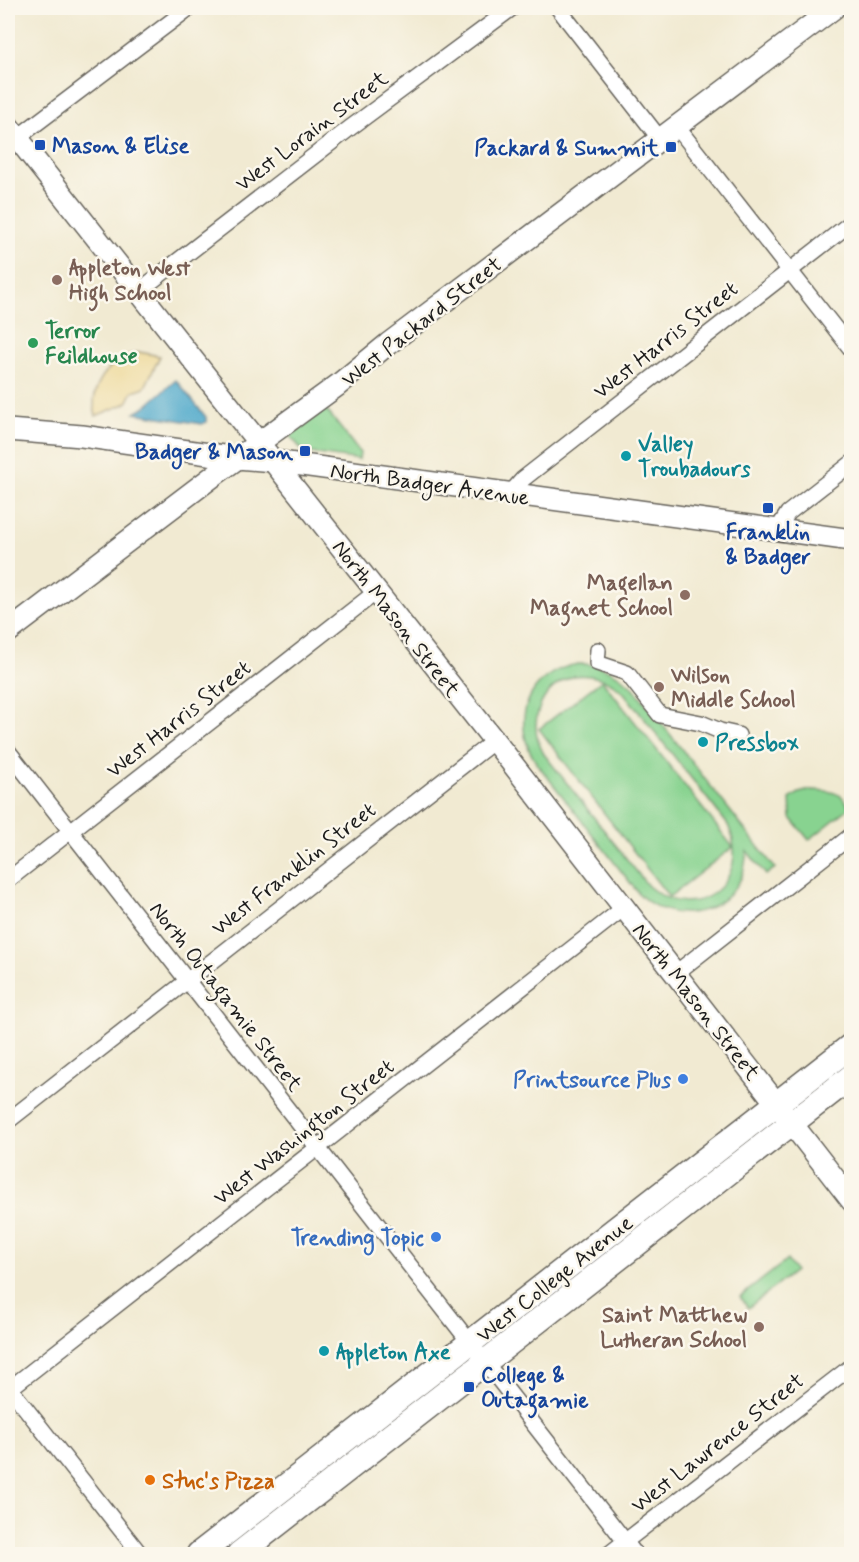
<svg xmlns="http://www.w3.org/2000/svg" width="859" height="1562" viewBox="0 0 859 1562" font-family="Mynerve,sans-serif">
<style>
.green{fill:#88d390;stroke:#527856;stroke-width:1.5;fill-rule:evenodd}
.sand{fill:#eeda9e;stroke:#857b5d;stroke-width:1.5}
.water{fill:#4ca7ca;stroke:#346273;stroke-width:1.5}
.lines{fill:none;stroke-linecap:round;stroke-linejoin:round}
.street-casing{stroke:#67645c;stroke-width:18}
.secondary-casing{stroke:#67645c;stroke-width:24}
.primary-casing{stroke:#67645c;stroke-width:27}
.street{stroke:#fff;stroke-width:15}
.secondary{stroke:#fff;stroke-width:21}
.primary{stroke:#fff;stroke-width:24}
.transit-dot{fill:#1a4fb4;stroke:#fbf7ec;stroke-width:2}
.education-dot{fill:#8d6e63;stroke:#fbf7ec;stroke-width:2}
.leisure-dot{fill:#2e9e5b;stroke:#fbf7ec;stroke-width:2}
.culture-dot{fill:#0f9aa8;stroke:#fbf7ec;stroke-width:2}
.shop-dot{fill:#3f7fe0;stroke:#fbf7ec;stroke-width:2}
.food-dot{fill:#e8710a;stroke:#fbf7ec;stroke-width:2}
.labels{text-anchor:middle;stroke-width:5;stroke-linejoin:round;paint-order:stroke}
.street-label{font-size:22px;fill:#1c1c1c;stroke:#fbf7ec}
.transit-label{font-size:22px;font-weight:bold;fill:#164399;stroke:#fbf7ec;text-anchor:start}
.education-label{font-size:22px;font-weight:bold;fill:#785e54;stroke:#fbf7ec;text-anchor:start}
.leisure-label{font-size:22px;font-weight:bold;fill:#27864d;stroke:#fbf7ec;text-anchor:start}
.culture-label{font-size:22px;font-weight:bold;fill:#0d838f;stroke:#fbf7ec;text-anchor:start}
.shop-label{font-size:22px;font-weight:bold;fill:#366cbe;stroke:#fbf7ec;text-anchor:end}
.food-label{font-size:22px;font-weight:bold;fill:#c56008;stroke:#fbf7ec;text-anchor:start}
</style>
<rect width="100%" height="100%" fill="#fbf7ec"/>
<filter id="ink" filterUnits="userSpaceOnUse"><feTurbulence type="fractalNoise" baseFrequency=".0167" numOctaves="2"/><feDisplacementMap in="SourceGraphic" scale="12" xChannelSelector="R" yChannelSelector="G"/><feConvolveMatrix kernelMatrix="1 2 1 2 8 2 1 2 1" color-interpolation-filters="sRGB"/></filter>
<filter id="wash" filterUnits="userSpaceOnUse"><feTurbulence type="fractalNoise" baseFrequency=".008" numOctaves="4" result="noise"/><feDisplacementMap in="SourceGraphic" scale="24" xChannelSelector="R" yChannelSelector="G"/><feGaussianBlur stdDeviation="1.35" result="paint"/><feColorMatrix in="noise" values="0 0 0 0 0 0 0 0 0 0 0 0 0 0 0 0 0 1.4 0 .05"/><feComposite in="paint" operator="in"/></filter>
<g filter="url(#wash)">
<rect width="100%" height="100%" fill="#f1ead2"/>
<g class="green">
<polygon points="325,408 360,453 359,460 304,452 290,436"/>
<path d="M578,664C602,664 616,672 633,687L775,868L766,875L747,851C745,862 745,873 739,882C717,918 669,924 639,894L538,765C508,724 527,672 578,664ZM574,676C593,674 609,679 624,693L728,825C753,882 695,927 648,886L544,754C526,722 540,688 574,676Z"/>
<polygon points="602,680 733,847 669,897 539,729"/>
<path d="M810,790C825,790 845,791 849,808L809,840L791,818L790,799L799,793Z"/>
<polygon points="787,1260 795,1271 748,1308 740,1297"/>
</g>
<path class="sand" d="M139,352L160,356L145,387L133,391L127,403L96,416C88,387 109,358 139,352Z"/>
<polygon class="water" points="176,380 206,417 206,422 202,424 135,413 145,407"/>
</g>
<g filter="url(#ink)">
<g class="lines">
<defs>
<g id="street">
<polyline points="558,8 660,139"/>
<polyline points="677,127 852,350"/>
<polyline points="17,138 189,8"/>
<polyline points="139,291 350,128 512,8"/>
<polyline points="509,495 523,479 852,222"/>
<polyline points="777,530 788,513 852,463"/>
<polyline points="598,650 597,663 627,673 660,715 701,723 720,731 738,735"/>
<polyline points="8,751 635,1554"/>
<polyline points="8,880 376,592"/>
<polyline points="676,973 852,835"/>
<polyline points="8,1121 494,741"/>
<polyline points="8,1386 140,1554"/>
<polyline points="8,1390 625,907"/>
<polyline points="609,1554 852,1366"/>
</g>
<g id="secondary">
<polyline points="8,126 504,753 852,1201"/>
<polyline points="8,430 82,436 237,458 273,461 852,540"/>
<polyline points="8,632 216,474 338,385 388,344 834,8"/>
</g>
<g id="primary">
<polyline points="199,1554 852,1045"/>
<polyline points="239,1554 852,1076"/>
</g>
</defs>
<use href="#street" class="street-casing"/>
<use href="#secondary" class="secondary-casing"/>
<use href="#primary" class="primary-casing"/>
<use href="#street" class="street"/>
<use href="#secondary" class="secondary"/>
<use href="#primary" class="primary"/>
</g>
</g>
<g class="transit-dot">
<rect x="34" y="139" width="12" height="12" rx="3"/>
<rect x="665" y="141" width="12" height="12" rx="3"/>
<rect x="299" y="445" width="12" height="12" rx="3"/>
<rect x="762" y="502" width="12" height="12" rx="3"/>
<rect x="463" y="1381" width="12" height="12" rx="3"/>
</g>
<g class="education-dot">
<circle cx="57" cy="280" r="6"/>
<circle cx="685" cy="595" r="6"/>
<circle cx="659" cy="687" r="6"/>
<circle cx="759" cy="1327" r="6"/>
</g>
<circle class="leisure-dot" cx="33" cy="343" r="6"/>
<g class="culture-dot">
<circle cx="626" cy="456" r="6"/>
<circle cx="703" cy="742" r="6"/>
<circle cx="324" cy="1351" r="6"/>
</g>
<g class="shop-dot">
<circle cx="683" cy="1079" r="6"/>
<circle cx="436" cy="1237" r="6"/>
</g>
<circle class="food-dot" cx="150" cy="1480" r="6"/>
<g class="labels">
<g class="street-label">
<text transform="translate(311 130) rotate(-37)" y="8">West Lorain Street</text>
<text transform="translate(421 321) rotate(-38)" y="8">West Packard Street</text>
<text transform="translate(665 339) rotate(-38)" y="8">West Harris Street</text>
<text transform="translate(430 483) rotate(8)" y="8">North Badger Avenue</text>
<text transform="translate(397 618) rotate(52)" y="8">North Mason Street</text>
<text transform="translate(178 718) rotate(-38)" y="8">West Harris Street</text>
<text transform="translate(293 868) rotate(-38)" y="8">West Franklin Street</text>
<text transform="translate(227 996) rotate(52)" y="8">North Outagamie Street</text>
<text transform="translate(697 1001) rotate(52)" y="8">North Mason Street</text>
<text transform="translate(303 1131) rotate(-38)" y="8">West Washington Street</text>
<text transform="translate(554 1278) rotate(-38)" y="8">West College Avenue</text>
<text transform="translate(717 1442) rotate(-38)" y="8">West Lawrence Street</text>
</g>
<g class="transit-label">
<text x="52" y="153">Mason &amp; Elise</text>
<text x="659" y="155" text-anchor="end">Packard &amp; Summit</text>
<text x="293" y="459" text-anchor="end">Badger &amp; Mason</text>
<text x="768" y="539" text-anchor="middle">Franklin<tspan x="768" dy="25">&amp; Badger</tspan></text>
<text x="481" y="1382">College &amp;<tspan x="481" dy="25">Outagamie</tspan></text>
</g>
<g class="education-label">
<text x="69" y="275">Appleton West<tspan x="69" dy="25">High School</tspan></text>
<text x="673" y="590" text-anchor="end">Magellan<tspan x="673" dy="25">Magnet School</tspan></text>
<text x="671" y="682">Wilson<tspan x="671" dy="25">Middle School</tspan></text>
<text x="747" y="1322" text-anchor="end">Saint Matthew<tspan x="747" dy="25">Lutheran School</tspan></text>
</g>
<g class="leisure-label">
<text x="45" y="338">Terror<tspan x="45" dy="25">Feildhouse</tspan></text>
</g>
<g class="culture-label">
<text x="638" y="451">Valley<tspan x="638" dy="25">Troubadours</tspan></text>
<text x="715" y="750">Pressbox</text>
<text x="336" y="1359">Appleton Axe</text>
</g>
<g class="shop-label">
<text x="671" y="1087">Printsource Plus</text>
<text x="424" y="1245">Trending Topic</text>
</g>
<g class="food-label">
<text x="162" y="1488">Stuc's Pizza</text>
</g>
</g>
<rect width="859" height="1562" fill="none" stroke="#fbf7ec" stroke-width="30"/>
</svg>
